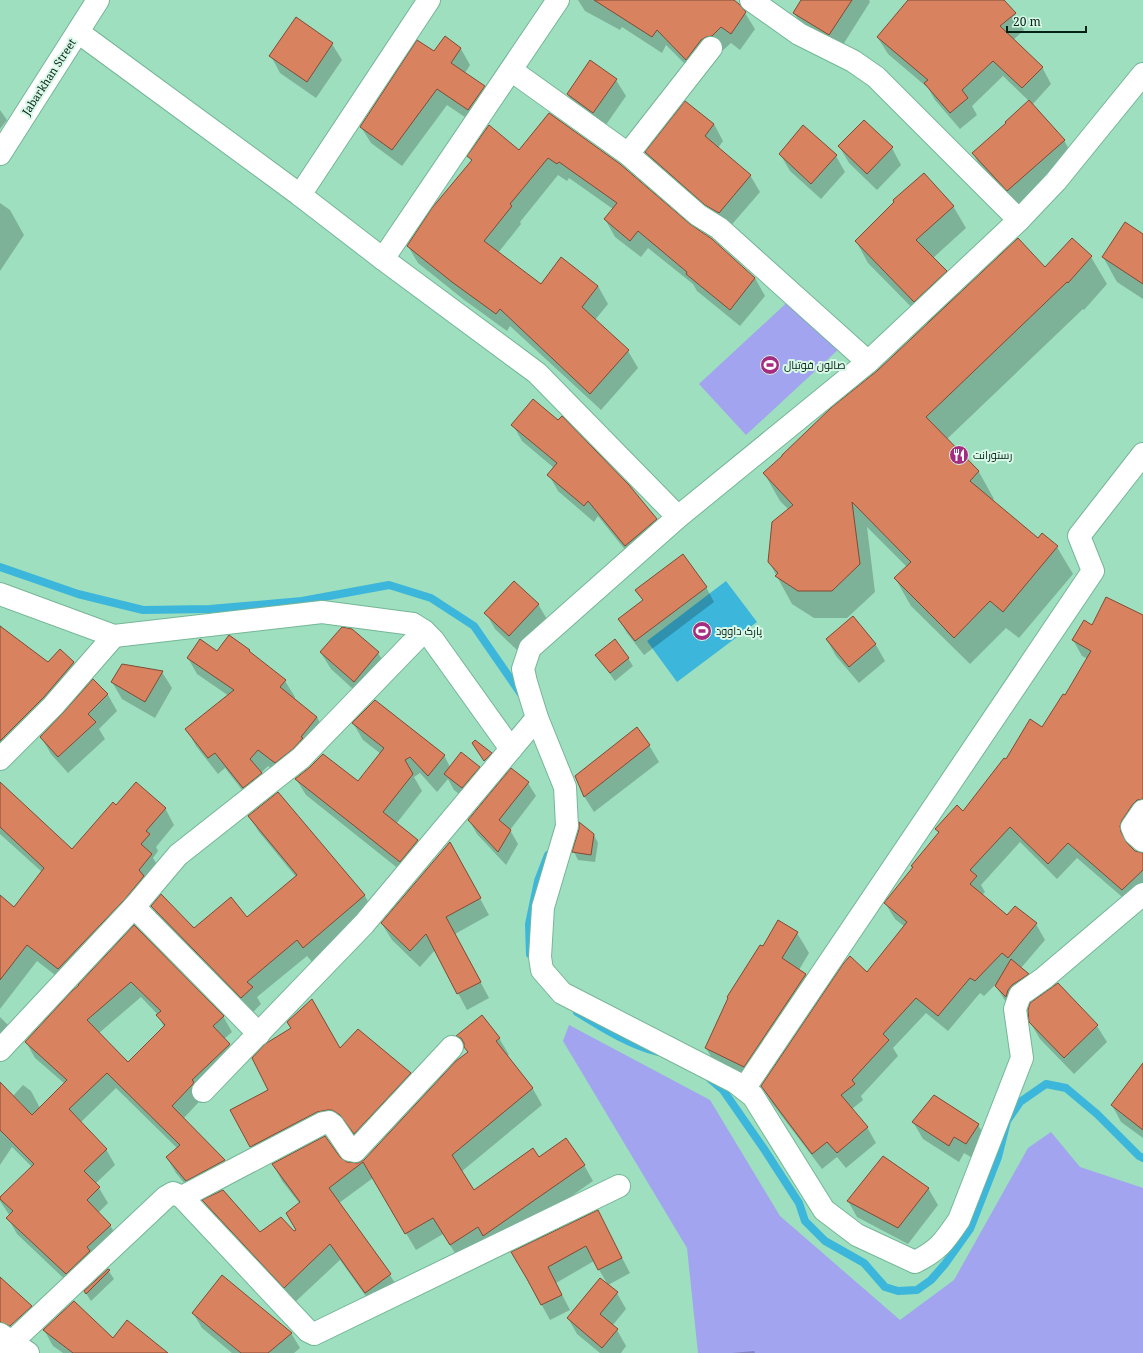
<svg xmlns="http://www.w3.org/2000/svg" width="1143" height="1353" viewBox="0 0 1143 1353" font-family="'Noto Serif',Cairo,serif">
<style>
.green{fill:#a2a4ef}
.water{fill:#3cb6db}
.shadow{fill:#0003;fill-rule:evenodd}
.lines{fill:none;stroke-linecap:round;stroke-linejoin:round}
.stream{stroke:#3cb6db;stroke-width:8}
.building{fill:#d98260;stroke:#804a34;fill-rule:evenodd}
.minor-casing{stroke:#75b697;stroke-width:24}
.minor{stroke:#fff;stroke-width:22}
.labels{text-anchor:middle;stroke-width:4;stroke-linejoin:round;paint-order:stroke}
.street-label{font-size:11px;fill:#052014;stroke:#d8f8e7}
.poi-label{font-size:11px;fill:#052014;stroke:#d8f8e7;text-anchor:start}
</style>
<rect width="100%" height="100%" fill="#9ddfbe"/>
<g class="green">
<polygon points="794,296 841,347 746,435 699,384"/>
<polygon points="569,1025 710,1100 780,1216 900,1320 954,1280 1028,1148 1051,1132 1080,1167 1143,1188 1143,1353 698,1353 687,1248 563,1041"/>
</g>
<polygon class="water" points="726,581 757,622 677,682 647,641"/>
<g class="shadow">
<polygon points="578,0 732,0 745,13 755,29 740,50 731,43 721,52 716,53 696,75 666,45 662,53 622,27 620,30 585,11"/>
<polygon points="803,0 869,0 870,2 839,51 804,30 794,13"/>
<polygon points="909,0 1002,0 1015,14 1024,30 1013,40 1042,67 1051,84 1032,105 1064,140 1073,157 1017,207 982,170 973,153 1007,123 1029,101 1003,76 972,106 977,115 960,129 935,100 928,88 888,54 878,38"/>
<polygon points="445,38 461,49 470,65 465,73 484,87 494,103 478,126 447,105 402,166 371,143 361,127 434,53"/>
<polygon points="332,44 342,60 316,98 280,73 271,56"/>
<polygon points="590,61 616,80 626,96 603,129 577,111 568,95"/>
<polygon points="0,110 7,120 0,129"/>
<polygon points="549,114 755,278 765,296 740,326 697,291 693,284 648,248 641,257 615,237 605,219 613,209 569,178 567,181 558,175 520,222 521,224 498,253 542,285 598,286 608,304 595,320 628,351 638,368 601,410 510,326 507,331 463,299 418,263 408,246 472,162 469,156 519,152"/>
<polygon points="714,124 723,141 718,148 750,175 760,192 728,229 656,169 646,152"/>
<polygon points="839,146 892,148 901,165 877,190 849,163"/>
<polygon points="780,154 836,156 845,172 821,199 790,171"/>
<polygon points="0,203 10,210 24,235 0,271"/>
<polygon points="953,206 966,228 933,258 946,271 960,294 1045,269 1072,239 1091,257 1107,284 1084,310 1083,309 947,439 979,472 994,499 992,501 1038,539 1057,547 1073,574 1019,638 1006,628 970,664 911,606 895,578 907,567 867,527 875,592 847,618 814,618 792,604 769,562 789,510 780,501 764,473 877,372 928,324 868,263 856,241"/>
<polygon points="1143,235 1143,299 1117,282 1103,257"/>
<polygon points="513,425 656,520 665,536 635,562 598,516 594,522 558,491 549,475 554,468 522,441"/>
<polygon points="706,587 714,602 644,655 627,633 619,619 643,601 637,590"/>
<polygon points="538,604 548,621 519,652 495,629 486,613"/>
<polygon points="1143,616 1143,818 1128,842 1129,846 1134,851 1143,854 1143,901 1135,908 1077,858 1057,879 1020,842 981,885 985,892 982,895 1007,917 1036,924 1045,940 1021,968 1028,974 1037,991 1015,1013 1006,1002 995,985 984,996 980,993 948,1031 926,1013 893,1048 898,1056 861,1096 863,1100 852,1109 867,1127 876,1143 846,1168 837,1157 822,1169 771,1102 762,1086 867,973 905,927 895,919 885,903 939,834 936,829 963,812 1007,760 1043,728 1066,696 1088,659 1082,656 1073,640 1093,626"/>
<polygon points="852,618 876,645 885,661 859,683 836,656 827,640"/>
<polygon points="0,625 4,630 48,663 60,650 74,663 83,680 0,756"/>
<polygon points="229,637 249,651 251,654 285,681 295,697 294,699 317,717 326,734 285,779 268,766 261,773 271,790 253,804 225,768 218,774 196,746 187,730 229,696 197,674 188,658 218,652"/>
<polygon points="321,653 378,653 388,669 363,698 331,669"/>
<polygon points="596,655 628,658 633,666 615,681"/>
<polygon points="162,672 172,688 155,718 122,699 112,682"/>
<polygon points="93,681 108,695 117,711 99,729 105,739 68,773 51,754 41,737"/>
<polygon points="353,723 444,755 450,767 479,768 488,784 472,804 454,790 448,779 437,792 420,773 414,777 422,791 396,824 417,841 427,857 410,878 306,795 296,779 358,782 381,754 363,740"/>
<polygon points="649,745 659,762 594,812 584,796"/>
<polygon points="528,783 536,796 510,830 518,844 506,865 477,834 469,820"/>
<polygon points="278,793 365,896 374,912 313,963 307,956 257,997 261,1004 251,1014 162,923 152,906 194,930 247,918 296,877 259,832 249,816"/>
<polygon points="0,798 73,851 116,807 165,808 174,825 156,847 158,851 153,858 161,871 68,985 37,961 0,1009 0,897 14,909 42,872 0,834"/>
<polygon points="594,835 598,843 595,862 578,860 574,852"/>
<polygon points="459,860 489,915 455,934 489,998 467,1010 435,950 420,967 392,940 382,924"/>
<path d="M134,926L223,1016L232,1032L224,1039L229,1044L238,1060L183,1119L224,1161L233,1176L195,1196L176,1173L167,1158L178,1149L116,1088L80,1123L106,1149L115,1165L95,1184L99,1188L108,1203L98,1213L110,1225L119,1241L75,1289L17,1234L8,1218L10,1216L0,1201V1198L32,1167L12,1147L0,1165V1083L13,1096L23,1085L31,1091L40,1108L65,1084L35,1058L26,1042ZM141,997L158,1015L164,1027L128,1064L99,1033Z"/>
<polygon points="797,933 809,953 799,970 806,975 818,995 756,1087 718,1069 706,1048 763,948"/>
<polygon points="1058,984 1097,1026 1107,1042 1074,1074 1040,1039 1030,1022"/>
<polygon points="0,1017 7,1024 17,1040 0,1058"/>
<polygon points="458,1036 499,1038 509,1055 506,1056 533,1089 542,1105 461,1172 473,1191 539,1158 584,1165 593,1181 493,1251 460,1261 443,1234 416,1250 373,1178 339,1203 390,1275 400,1291 375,1309 340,1260 294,1303 213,1217 204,1201 260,1233 294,1232 297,1230 300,1204 282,1181 273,1164 339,1158 347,1163 359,1164 364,1161 468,1053"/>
<polygon points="340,1049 410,1074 419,1089 364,1149 351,1131 342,1126 260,1162 232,1111"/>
<polygon points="1143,1072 1143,1138 1121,1122 1112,1105"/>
<polygon points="913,1122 978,1125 988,1141 976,1160 964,1153 959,1162 923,1139"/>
<polygon points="928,1188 938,1205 908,1244 857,1217 848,1201"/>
<polygon points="606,1227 630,1273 608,1285 594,1261 556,1283 570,1310 550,1320 513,1253"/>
<polygon points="108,1270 114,1279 91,1301 85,1292"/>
<polygon points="617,1293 626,1309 612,1326 617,1330 626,1346 621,1353 600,1353 577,1334 568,1318"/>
<polygon points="193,1313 291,1333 300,1348 294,1353 232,1353 202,1328"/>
<polygon points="44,1330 113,1340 166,1353 63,1353 53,1346"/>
<polygon points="754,1351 755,1353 732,1353"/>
</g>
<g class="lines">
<g class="stream">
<polyline points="0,567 78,594 143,610 210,609 302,601 389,585 431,598 474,626 521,694"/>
<polyline points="530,954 529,924 538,881 548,855"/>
<path d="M577,1012C603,1028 628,1044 658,1052"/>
<polyline points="710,1079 723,1090 764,1149 799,1203 805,1221 825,1241 864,1263 885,1287 898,1291 917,1290 931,1280 945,1264 970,1229 998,1157 1007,1121 1020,1102 1046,1084 1066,1088 1097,1114 1139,1156 1143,1158"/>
</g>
</g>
<g class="building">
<polygon points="594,0 734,0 739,4 746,12 731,34 721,27 712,36 706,37 701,40 686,60 657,30 652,37"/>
<polygon points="801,0 852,0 829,35 793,13"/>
<polygon points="908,0 1004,0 1016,13 1000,26 1043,67 1022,88 993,61 962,90 968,98 950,113 924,83 928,80 877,37"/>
<polygon points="296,17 333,43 307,82 269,56"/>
<polygon points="445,36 461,48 451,63 485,86 468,110 437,89 392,150 360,127 417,40 434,51"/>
<polygon points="590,60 617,79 593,113 567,94"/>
<polygon points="1029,100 1065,140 1007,191 972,153 1006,123 1005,122"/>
<polygon points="685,101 714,124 705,136 751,175 719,213 705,205 645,152"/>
<polygon points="549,113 620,164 690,224 712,239 755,278 730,310 686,274 687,272 638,231 630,241 604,219 617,203 559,162 557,164 548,158 510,204 512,206 484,241 541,284 561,257 598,286 582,307 629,350 590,394 500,309 496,314 452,282 407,246 432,208 472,160 467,156 489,125 519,150"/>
<polygon points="864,120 893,147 867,174 838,146"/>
<polygon points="803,125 837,155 811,184 779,154"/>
<polygon points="924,173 954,206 916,240 947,271 914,302 855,241 894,202 893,200"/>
<polygon points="1125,222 1143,234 1143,284 1102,257"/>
<polygon points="1018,238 1045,267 1072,238 1092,256 1068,283 1067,282 926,417 979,471 970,481 1038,538 1042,533 1058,546 1003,612 990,601 954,638 894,578 911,562 852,502 860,564 832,591 798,591 775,576 778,573 768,562 772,522 793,505 763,473 782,456 782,455 832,407 877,371"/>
<polygon points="533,399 558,420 562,416 629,485 657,519 625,546 588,501 584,506 547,475 557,463 511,425"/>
<polygon points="683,554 707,587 635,641 618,619 643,600 635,590"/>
<polygon points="514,581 539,604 509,636 484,613"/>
<polygon points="1106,597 1143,615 1143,799 1137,800 1133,804 1122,820 1120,826 1121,832 1127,843 1135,851 1143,853 1143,870 1122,890 1068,843 1048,864 1010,827 970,870 977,876 970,884 1007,915 1015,906 1037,923 1008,958 1002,953 975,981 970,978 938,1016 916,998 883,1034 889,1040 852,1080 855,1084 841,1095 868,1127 837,1153 827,1142 812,1154 761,1086 843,964 850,956 867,972 907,922 884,903 913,867 911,866 939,832 935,829 957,805 963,811 1004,758 1006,759 1030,719 1042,727 1063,694 1065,695 1091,651 1072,640 1084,620 1092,625"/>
<polygon points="853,616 876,644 849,667 826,639"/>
<polygon points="0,626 48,662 60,649 74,662 44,697 0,741"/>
<polygon points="342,627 352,629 379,652 354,682 320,652"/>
<polygon points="229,635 250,650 249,651 286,680 280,687 317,717 301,737 303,738 293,749 275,763 258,750 250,759 262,773 243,788 215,753 208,758 185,729 234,690 187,658 200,639 217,651"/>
<polygon points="615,639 629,658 610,673 595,655"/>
<polygon points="122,664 163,671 145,702 111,682"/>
<polygon points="93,679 108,694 88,714 96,722 58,757 40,737 62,714"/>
<polygon points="375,700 445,755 428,776 410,757 405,760 413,774 383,812 418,840 400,862 295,779 310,767 323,754 358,781 384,748 352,723"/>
<polygon points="637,727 650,745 584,797 575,776"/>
<polygon points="475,740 492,753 484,761 472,743"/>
<polygon points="461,752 480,767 462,788 444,774"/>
<polygon points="511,768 529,782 499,820 511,830 498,852 468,820"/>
<polygon points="0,782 72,849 113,802 116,805 136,782 166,808 146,831 150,834 141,844 152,854 139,870 144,876 125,899 58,969 27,945 0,980 0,895 14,907 44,868 0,827"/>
<polygon points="278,792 365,895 303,948 297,940 247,982 253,987 241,998 151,906 161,894 194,928 231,897 247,917 297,875 248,816"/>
<polygon points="579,822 594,834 591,855 572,852 579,829"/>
<polygon points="450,842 481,898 446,917 481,982 457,994 426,934 410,951 381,923"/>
<polygon points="778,920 798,932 782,958 806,974 744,1067 705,1048 728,998 727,997 760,945 763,946"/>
<path d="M134,925L224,1016L213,1026L230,1044L192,1080L194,1082L193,1084L172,1106L225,1160L186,1181L166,1157L180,1145L107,1073L69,1109L107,1149L84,1171L100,1187L87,1200L111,1225L87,1247L90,1251L66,1274L6,1218L13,1211L0,1199V1197L34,1164L0,1130V1082L32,1115L67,1080L25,1042L72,991L79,985H78ZM131,982L161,1011L156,1015L165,1025L128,1062L87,1020Z"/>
<polygon points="1011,959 1029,974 1012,985 1008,990 1006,997 995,986"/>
<polygon points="1058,983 1098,1025 1064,1058 1029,1022 1028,1010 1030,1003"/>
<polygon points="312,999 340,1048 358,1029 411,1073 354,1134 340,1115 332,1110 327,1110 317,1112 250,1147 230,1110 268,1090 252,1058 265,1044 291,1028 287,1022"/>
<polygon points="482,1015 500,1038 496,1041 533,1088 452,1155 474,1190 533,1148 539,1157 566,1138 585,1165 483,1236 478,1227 450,1245 433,1218 405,1234 363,1162 329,1188 391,1274 365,1293 330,1244 284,1288 202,1200 223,1190 260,1232 281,1217 294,1231 296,1230 286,1213 300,1202 272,1164 325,1136 340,1157 347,1162 358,1163 364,1160 456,1061 468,1052 464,1047 464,1043 461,1038 456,1036"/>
<polygon points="1143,1063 1143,1130 1111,1105"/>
<polygon points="934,1095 979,1124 966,1144 954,1137 949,1146 912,1122"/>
<polygon points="883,1156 929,1188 898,1228 847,1201"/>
<polygon points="598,1210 622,1258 598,1270 586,1246 548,1267 562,1295 541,1305 527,1279 511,1252"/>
<polygon points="108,1269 110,1270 86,1294 84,1291"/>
<polygon points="222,1275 292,1333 268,1353 241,1353 192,1313"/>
<polygon points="0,1277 32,1306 10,1326 0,1322"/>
<polygon points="600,1278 618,1292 600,1314 618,1329 602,1348 567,1318"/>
<polygon points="74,1301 113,1338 127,1320 168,1353 73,1353 43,1330"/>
</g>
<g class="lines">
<defs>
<g id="minor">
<polyline points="751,0 799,34 853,61 876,77 1019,220"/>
<polyline points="78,32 300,195 383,259 537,373 678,517"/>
<polyline points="511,70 628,154 698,215 719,228 868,362"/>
<path d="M1143,74L1056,181L1019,220L868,362L678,517L530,648L523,669L526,682L537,718L565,787L567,826L543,907L540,957L542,970L562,993L735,1082L753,1096L824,1210L857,1235L915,1262C939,1250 944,1242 959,1220L1022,1058L1015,1009L1020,995L1044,978L1143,894"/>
<polyline points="0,154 98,0"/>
<polyline points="628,154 711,48"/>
<polyline points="300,195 429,0"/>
<polyline points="383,259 558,0"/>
<polyline points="0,594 114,636 322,612 413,624 424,631 433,640 511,749"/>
<polyline points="0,759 53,706 114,636"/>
<polyline points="1143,811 1132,827 1135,834 1143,841"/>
<polyline points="134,907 259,1034"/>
<polyline points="0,1050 134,907 178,855 301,758 424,631"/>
<polyline points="744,1089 1093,571 1079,536 1143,454"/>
<polyline points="203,1091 364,924 537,718"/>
<polyline points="182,1197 323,1123 329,1122 333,1125 350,1150 355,1151 452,1047"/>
<polyline points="0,1334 28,1353"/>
<polyline points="0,1353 166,1197 173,1193 182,1197 308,1331 314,1334 619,1186"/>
</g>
</defs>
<use href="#minor" class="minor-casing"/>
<use href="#minor" class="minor"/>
</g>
<defs>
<symbol id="stadium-disc" viewBox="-11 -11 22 22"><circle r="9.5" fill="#a52c81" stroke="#d8f8e7"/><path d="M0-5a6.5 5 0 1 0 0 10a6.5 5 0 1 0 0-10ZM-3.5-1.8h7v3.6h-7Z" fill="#fff"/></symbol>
<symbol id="restaurant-disc" viewBox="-11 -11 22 22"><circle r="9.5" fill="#a52c81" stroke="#d8f8e7"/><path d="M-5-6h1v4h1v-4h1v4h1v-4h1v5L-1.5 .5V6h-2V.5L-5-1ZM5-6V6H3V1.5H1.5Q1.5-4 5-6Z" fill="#fff"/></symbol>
</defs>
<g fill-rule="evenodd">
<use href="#stadium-disc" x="759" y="354" width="22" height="22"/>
<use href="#restaurant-disc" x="948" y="444" width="22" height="22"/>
<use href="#stadium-disc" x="691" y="620" width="22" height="22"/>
</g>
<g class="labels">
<g class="street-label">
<text transform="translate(49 77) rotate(-57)" y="4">Jabarkhan Street</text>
</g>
<g class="poi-label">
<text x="784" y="369">صالون فوتبال</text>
<text x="973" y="459">رستورانت</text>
<text x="716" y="635">پارک داوود</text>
</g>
</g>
<path d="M1007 26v6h79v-6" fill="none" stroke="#052014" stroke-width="2"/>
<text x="1013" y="26" font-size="12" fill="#052014" stroke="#d8f8e7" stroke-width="3" paint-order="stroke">20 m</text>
</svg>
